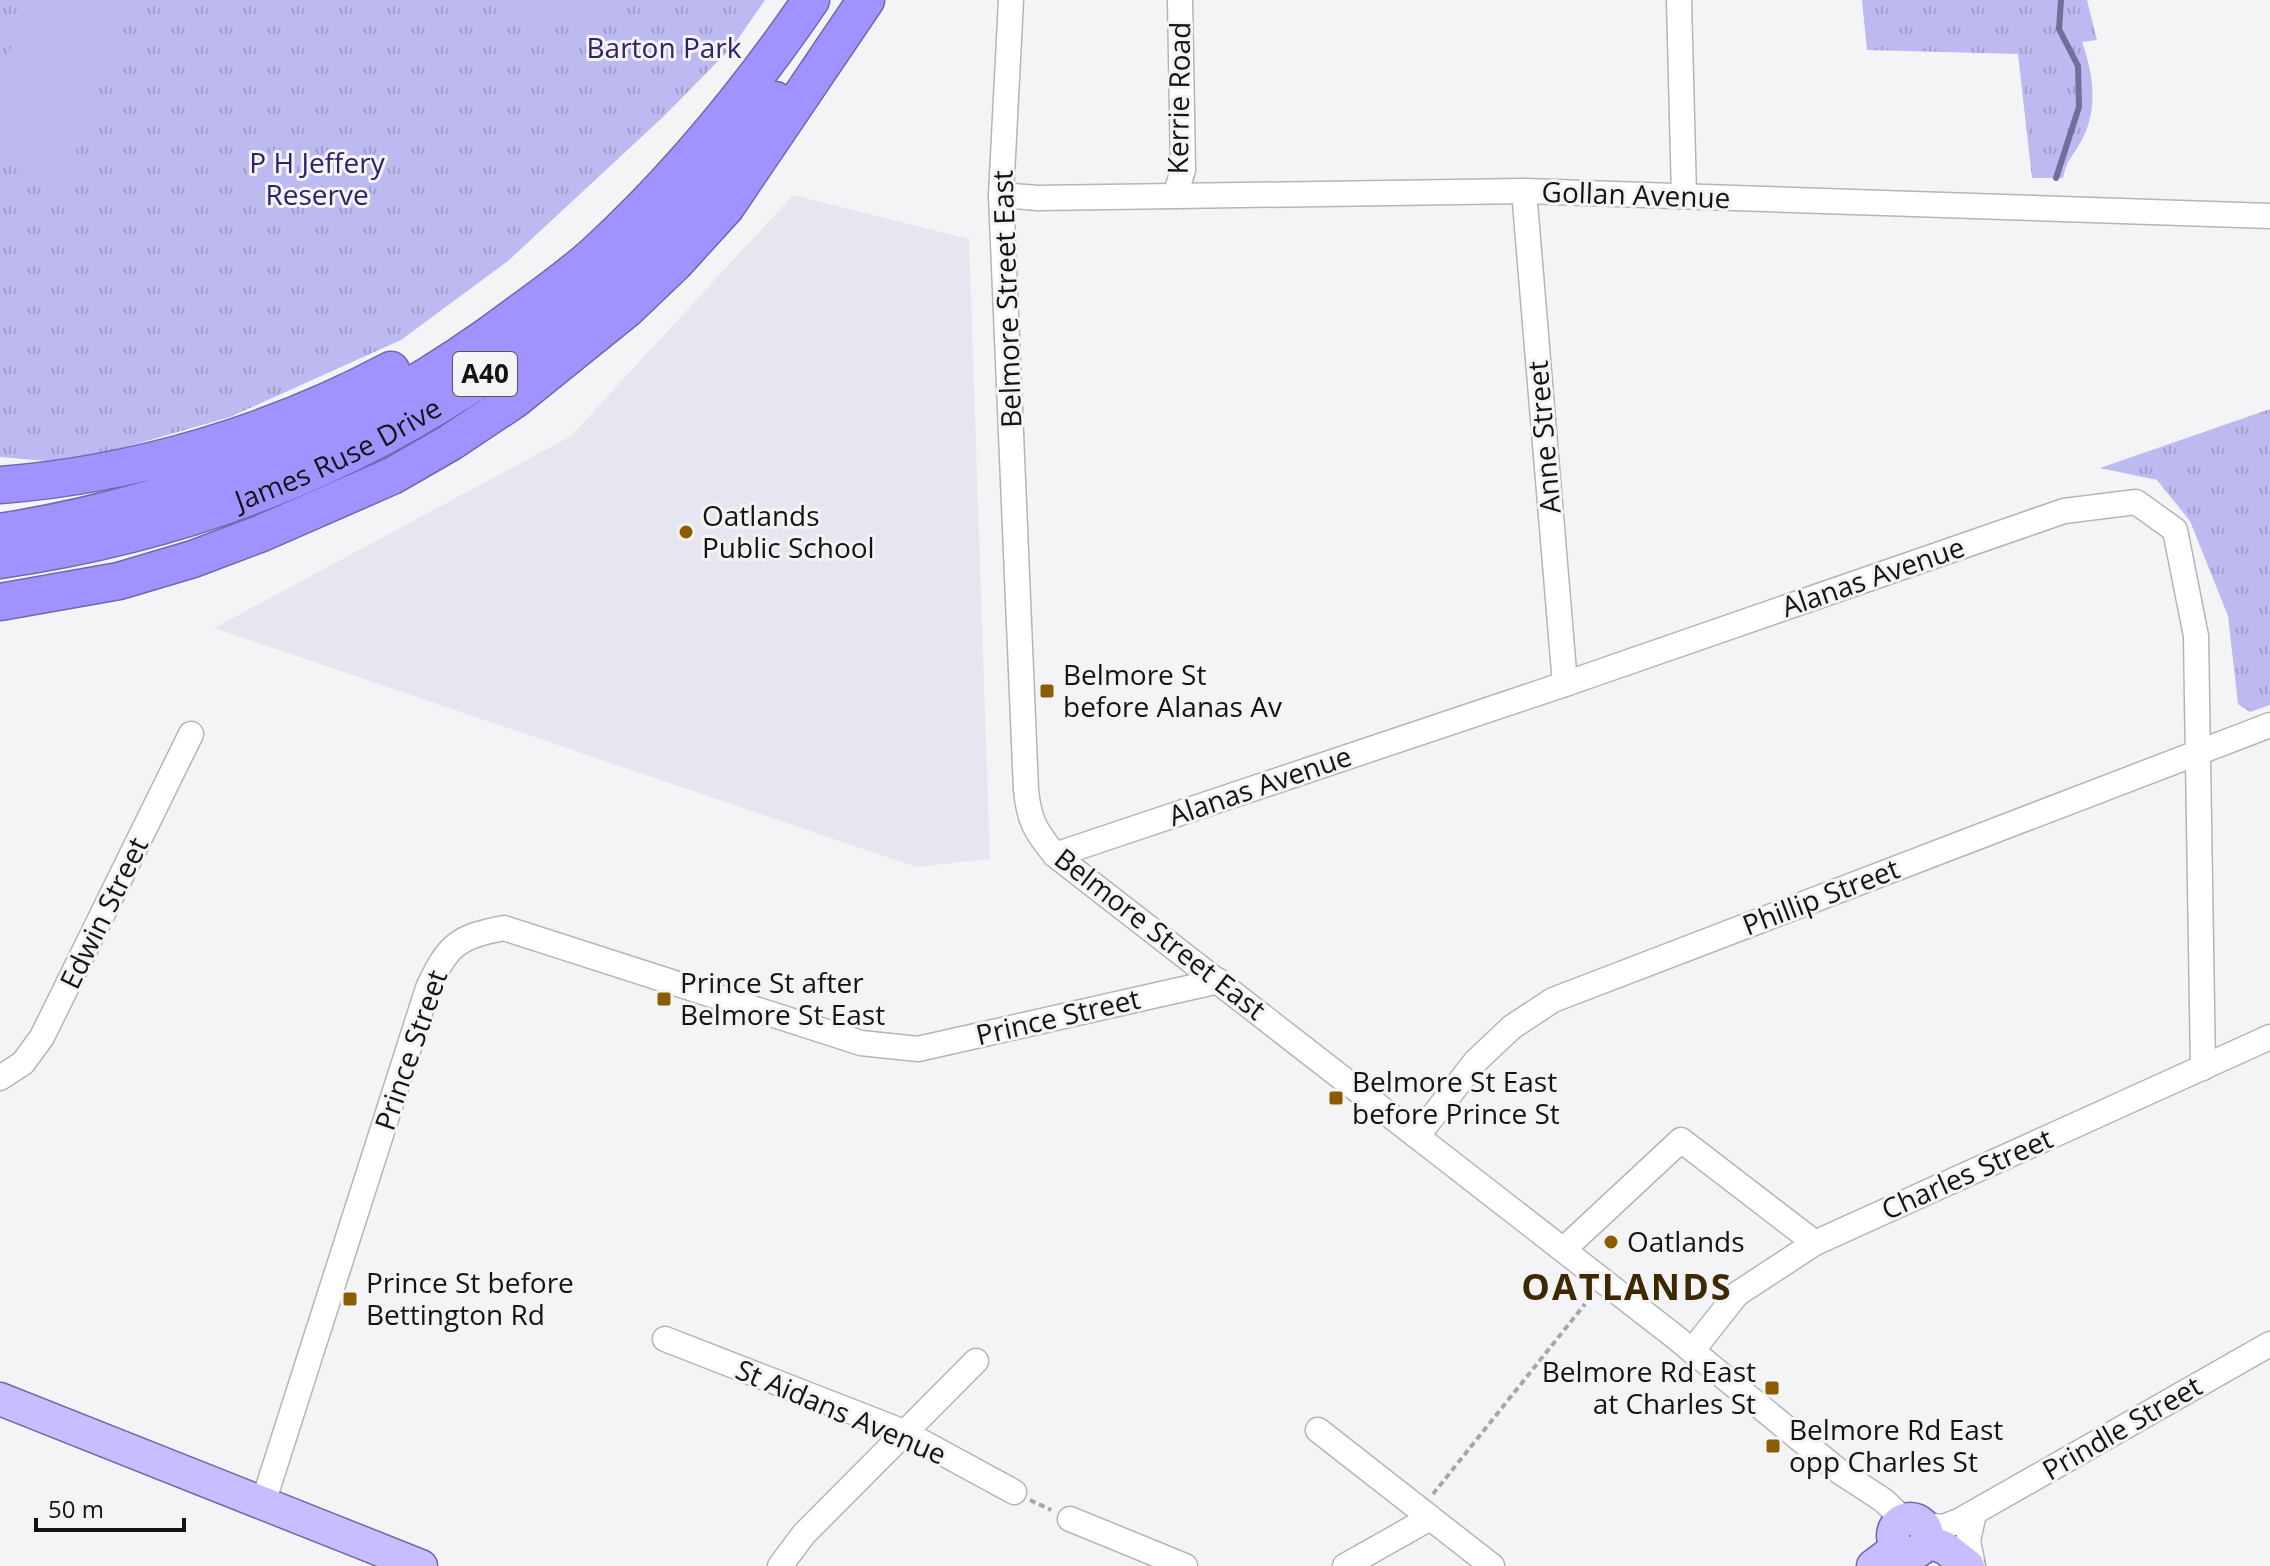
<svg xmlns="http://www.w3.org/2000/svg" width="2270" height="1566" viewBox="0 0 2270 1566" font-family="'Open Sans',sans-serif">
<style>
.built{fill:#e6e6f0}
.park{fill:url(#park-tufts)}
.garden{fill:#bdb9f1}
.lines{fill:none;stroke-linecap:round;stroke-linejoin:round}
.stream{stroke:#726e9a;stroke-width:6}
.minor-casing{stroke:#b5b5b8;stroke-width:27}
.major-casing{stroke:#7067ad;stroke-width:35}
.highway-casing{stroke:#7067ad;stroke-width:39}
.path{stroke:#a6a6a9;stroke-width:4;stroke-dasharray:6 4;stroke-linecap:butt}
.minor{stroke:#fff;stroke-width:24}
.major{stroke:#c7beff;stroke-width:32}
.highway{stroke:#a193ff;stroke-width:36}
.poi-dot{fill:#895d00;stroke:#f4f4f7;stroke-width:3}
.labels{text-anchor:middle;stroke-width:6;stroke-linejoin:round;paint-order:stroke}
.shield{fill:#f4f4f7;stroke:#575759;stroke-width:2}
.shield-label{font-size:26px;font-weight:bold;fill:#141415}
.park-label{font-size:28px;fill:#31206a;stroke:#f4f4f7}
.street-label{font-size:28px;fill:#141415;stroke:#f4f4f7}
.poi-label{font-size:28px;fill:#141415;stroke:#f4f4f7;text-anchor:start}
.district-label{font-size:36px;font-weight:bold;letter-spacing:2px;fill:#3d2802;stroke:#f4f4f7}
</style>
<defs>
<pattern id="park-tufts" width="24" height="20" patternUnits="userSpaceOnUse" patternTransform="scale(2)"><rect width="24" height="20" fill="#bdb9f1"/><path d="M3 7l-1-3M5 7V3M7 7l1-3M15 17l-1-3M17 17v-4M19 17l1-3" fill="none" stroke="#a29ece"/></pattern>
</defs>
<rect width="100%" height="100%" fill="#f4f4f7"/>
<polygon class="built" points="793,195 969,239 990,859 916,867 214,628 571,436"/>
<g class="park">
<polygon points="0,0 765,0 733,46 663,117 508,261 401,340 230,417 70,463 0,457"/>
<path d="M1862,0H2087L2097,40L2082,42C2094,75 2099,112 2079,145C2070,160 2068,158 2063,178H2032L2018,54L1867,50Z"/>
<polygon points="2270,409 2270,705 2250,712 2238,704 2228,616 2190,521 2157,480 2100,468"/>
</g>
<g class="garden">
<polygon points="29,0 119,0 131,4 63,185 0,161 0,76"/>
<path d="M496,0H647C599,23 544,28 496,0Z"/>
</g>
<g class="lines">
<polyline class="stream" points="2056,178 2079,107 2078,66 2059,29 2061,0"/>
<defs>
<g id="minor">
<path d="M1011,0L1001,195L1026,790C1029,821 1036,832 1055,855L1674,1336L1840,1472L1883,1500L1903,1519"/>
<polyline points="1679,0 1684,196"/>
<polyline points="1524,191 1565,684"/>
<polyline points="1001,195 1038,198 1175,196 1524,191 2270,216"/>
<polyline points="1175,196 1183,170 1180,0"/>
<polyline points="1055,855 1565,684 2064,511 2136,502 2175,530 2196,636 2203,1068"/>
<polyline points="0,1078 23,1063 42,1037 191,734"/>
<polyline points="1418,1135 1476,1061 1512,1027 1553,1000 2270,725"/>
<polyline points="1564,1249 1681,1140 1815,1243"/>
<polyline points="665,1339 904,1432 1014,1492"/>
<polyline points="1692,1351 1737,1294 1815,1243 2270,1037"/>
<polyline points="1318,1430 1492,1566"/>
<path d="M263,1503L428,988C448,945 457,937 504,928L861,1043L918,1049L1219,981"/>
<polyline points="1070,1519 1185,1566"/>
<polyline points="1923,1525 1943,1527 1959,1521 2270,1344"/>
<polyline points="780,1566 804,1534 976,1361"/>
<polyline points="1345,1566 1430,1518"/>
<polyline points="1973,1566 1968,1541 1974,1513"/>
</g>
<g id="major">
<polyline points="0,1399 421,1566"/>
<circle cx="1910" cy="1536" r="17"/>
<polyline points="1926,1541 1945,1548 1968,1566"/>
<polyline points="1873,1566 1897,1548"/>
</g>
<g id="highway">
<path d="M0,485C134,475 273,433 391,370"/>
<path d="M0,532C190,502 366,429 519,313C545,294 572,275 596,253C678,178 748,92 811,0"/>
<path id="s1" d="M0,560C88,547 174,526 257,494C461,416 646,275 775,100"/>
<polyline points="0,602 119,581 193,559 262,533 392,476 451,442 514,400 628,308 675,263 726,207 866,0"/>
</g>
</defs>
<use href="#minor" class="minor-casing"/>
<use href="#major" class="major-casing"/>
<use href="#highway" class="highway-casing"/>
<g class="path">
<polyline points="1433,1494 1585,1304"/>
<polyline points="1030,1500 1051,1510"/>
</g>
<use href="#minor" class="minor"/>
<use href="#major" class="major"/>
<use href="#highway" class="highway"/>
</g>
<g class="poi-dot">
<circle cx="686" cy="532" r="8"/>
<rect x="1039" y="683" width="16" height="16" rx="4"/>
<rect x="656" y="991" width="16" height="16" rx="4"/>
<rect x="1328" y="1090" width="16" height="16" rx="4"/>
<circle cx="1611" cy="1242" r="8"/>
<rect x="342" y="1291" width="16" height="16" rx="4"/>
<rect x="1764" y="1380" width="16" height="16" rx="4"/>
<rect x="1765" y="1438" width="16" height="16" rx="4"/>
</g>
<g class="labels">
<rect class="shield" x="453" y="352" width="64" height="44" rx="6"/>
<g class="shield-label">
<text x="485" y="383">A40</text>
</g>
<g class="park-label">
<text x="664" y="58">Barton Park</text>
<text x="317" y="173">P H Jeffery<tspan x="317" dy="32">Reserve</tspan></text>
</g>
<g class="street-label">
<text transform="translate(1179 98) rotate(-89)" y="10">Kerrie Road</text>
<text transform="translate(1636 195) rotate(2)" y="10">Gollan Avenue</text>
<text transform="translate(1007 299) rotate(-92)" y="10">Belmore Street East</text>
<text transform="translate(1544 437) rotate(-95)" y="10">Anne Street</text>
<text dy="10" stroke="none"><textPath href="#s1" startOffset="356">James Ruse Drive</textPath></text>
<text transform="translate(1873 577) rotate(-19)" y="10">Alanas Avenue</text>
<text transform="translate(1260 786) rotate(-19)" y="10">Alanas Avenue</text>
<text transform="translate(1821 897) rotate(-21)" y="10">Phillip Street</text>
<text transform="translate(104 913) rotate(-64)" y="10">Edwin Street</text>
<text transform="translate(1160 934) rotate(38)" y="10">Belmore Street East</text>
<text transform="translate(1058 1017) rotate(-13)" y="10">Prince Street</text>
<text transform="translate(411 1050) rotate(-71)" y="10">Prince Street</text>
<text transform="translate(1967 1174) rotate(-24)" y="10">Charles Street</text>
<text transform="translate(841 1412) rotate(23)" y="10">St Aidans Avenue</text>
<text transform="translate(2122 1428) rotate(-30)" y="10">Prindle Street</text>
</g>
<g class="poi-label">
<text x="702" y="526">Oatlands<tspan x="702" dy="32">Public School</tspan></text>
<text x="1063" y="685">Belmore St<tspan x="1063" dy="32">before Alanas Av</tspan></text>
<text x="680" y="993">Prince St after<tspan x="680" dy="32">Belmore St East</tspan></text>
<text x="1352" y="1092">Belmore St East<tspan x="1352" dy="32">before Prince St</tspan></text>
<text x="1627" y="1252">Oatlands</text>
<text x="366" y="1293">Prince St before<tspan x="366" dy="32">Bettington Rd</tspan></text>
<text x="1756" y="1382" text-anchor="end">Belmore Rd East<tspan x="1756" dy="32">at Charles St</tspan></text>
<text x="1789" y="1440">Belmore Rd East<tspan x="1789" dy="32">opp Charles St</tspan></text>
</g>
<g class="district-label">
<text x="1627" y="1300">OATLANDS</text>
</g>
</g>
<path d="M36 1518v12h148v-12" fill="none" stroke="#141415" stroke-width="4"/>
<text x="48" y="1518" font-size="24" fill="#141415" stroke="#f4f4f7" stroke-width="6" paint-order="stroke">50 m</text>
</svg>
